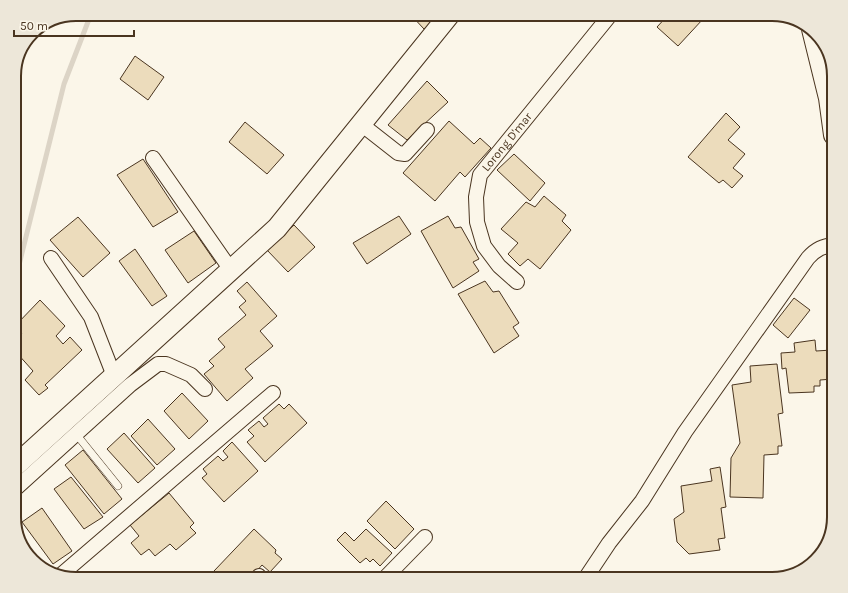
<svg xmlns="http://www.w3.org/2000/svg" width="848" height="593" viewBox="0 0 848 593" font-family="Karla,sans-serif">
<style>
.lines{fill:none;stroke-linecap:round;stroke-linejoin:round}
.stream{stroke:#dcd4c6;stroke-width:5}
.building{fill:#ecdcbc;stroke:#4a3520}
.lane-casing{stroke:#4a3520;stroke-width:8}
.street-casing{stroke:#4a3520;stroke-width:16}
.secondary-casing{stroke:#4a3520;stroke-width:22}
.lane{stroke:#fbf6e9;stroke-width:7}
.street{stroke:#fbf6e9;stroke-width:14}
.secondary{stroke:#fbf6e9;stroke-width:20}
.labels{text-anchor:middle;stroke-width:3;stroke-linejoin:round;paint-order:stroke}
.street-label{font-size:12px;fill:#4a3520;stroke:#fbf6e9}
.rim{fill:none;stroke:#4a3520;stroke-width:2}
</style>
<rect width="100%" height="100%" fill="#fbf6e9"/>
<g class="lines">
<polyline class="stream" points="14,285 64,84 91,14"/>
</g>
<g class="building">
<polygon points="410,14 441,14 424,29"/>
<polygon points="669,14 698,14 703,19 678,46 657,27"/>
<polygon points="135,56 164,77 148,100 120,79"/>
<polygon points="427,81 448,102 407,140 388,125"/>
<polygon points="726,113 740,127 728,140 745,154 733,168 743,176 732,188 723,180 719,183 688,157"/>
<polygon points="449,121 474,144 480,138 491,148 465,177 460,172 435,201 403,173"/>
<polygon points="245,122 284,155 267,174 229,142"/>
<polygon points="514,154 545,183 530,201 497,170"/>
<polygon points="143,159 178,212 153,227 117,175"/>
<polygon points="544,196 566,215 562,221 571,230 540,269 528,259 520,266 508,254 518,243 501,229 526,202 535,207"/>
<polygon points="399,216 411,234 367,264 353,243"/>
<polygon points="448,216 455,228 461,227 479,259 473,262 479,271 453,288 421,231"/>
<polygon points="78,217 110,253 83,277 50,240"/>
<polygon points="294,225 315,247 288,272 267,250"/>
<polygon points="194,231 216,263 188,283 165,250"/>
<polygon points="135,249 167,296 152,306 119,261"/>
<polygon points="485,281 493,292 499,291 519,323 513,327 519,336 494,353 458,294"/>
<polygon points="247,282 277,316 260,331 273,346 245,369 253,378 227,401 204,374 214,366 209,361 225,347 218,339 246,315 239,307 246,301 237,291"/>
<polygon points="794,298 810,310 788,338 773,325"/>
<polygon points="40,300 65,326 56,336 63,344 70,337 82,350 45,385 48,388 39,395 25,380 33,371 16,352 21,346 15,340 22,334 15,326"/>
<polygon points="815,340 816,351 832,350 833,379 820,380 820,386 814,386 814,392 789,393 786,368 782,369 781,353 795,352 794,343"/>
<polygon points="777,364 783,413 778,414 782,446 778,446 778,454 764,455 763,498 730,497 731,458 740,443 732,385 751,382 750,366"/>
<polygon points="182,393 208,421 189,439 164,411"/>
<polygon points="279,404 284,409 289,404 307,423 265,462 247,442 254,436 248,430 259,421 264,427 268,424 263,418"/>
<polygon points="148,419 175,449 157,465 131,436"/>
<polygon points="124,433 155,468 138,483 107,449"/>
<polygon points="232,442 258,471 224,502 202,478 207,474 203,469 218,456 223,461 228,457 223,451"/>
<polygon points="83,450 122,499 104,514 65,465"/>
<polygon points="720,467 726,507 721,508 725,538 718,539 720,550 689,554 677,542 674,519 684,512 681,486 712,481 710,469"/>
<polygon points="71,477 103,517 84,529 54,489"/>
<polygon points="169,493 194,523 190,527 196,533 176,550 170,544 155,556 149,549 141,555 131,543 139,536 130,525"/>
<polygon points="386,501 414,529 395,549 367,521"/>
<polygon points="42,508 72,551 53,564 22,522"/>
<polygon points="254,529 276,550 275,553 282,559 270,572 262,565 250,579 243,572 237,579 223,579 214,571"/>
<polygon points="366,529 392,553 380,566 373,559 370,562 366,558 360,563 337,540 345,532 354,541"/>
</g>
<g class="lines">
<defs>
<polyline id="lane" points="76,434 118,486"/>
<g id="street">
<polyline points="361,124 398,153 405,154 427,130"/>
<polyline points="153,158 231,270"/>
<polyline points="51,258 91,317 114,376"/>
<path id="s1" d="M517,282L499,266L484,246L477,222L476,197L480,175L611,14"/>
<polyline points="14,490 130,385 158,364 166,364 191,375 205,389"/>
<polyline points="62,574 273,393"/>
<polyline points="257,579 259,576"/>
<polyline points="384,579 425,537"/>
<path d="M585,579L609,543L642,501L685,432L808,258C816,249 823,246 834,245"/>
</g>
<g id="secondary">
<polyline points="812,29 829,98 834,135"/>
<polyline points="14,467 277,228 450,14"/>
</g>
</defs>
<use href="#lane" class="lane-casing"/>
<use href="#street" class="street-casing"/>
<use href="#secondary" class="secondary-casing"/>
<use href="#lane" class="lane"/>
<use href="#street" class="street"/>
<use href="#secondary" class="secondary"/>
</g>
<g class="labels">
<g class="street-label">
<text dy="4" stroke="none"><textPath href="#s1" startOffset="164">Lorong D'mar</textPath></text>
</g>
</g>
<path d="M0 0H848V593H0ZM76 21H772A55 55 0 0 1 827 76V517A55 55 0 0 1 772 572H76A55 55 0 0 1 21 517V76A55 55 0 0 1 76 21Z" fill="#ede7d9" fill-rule="evenodd"/>
<path class="rim" d="M76 21H772A55 55 0 0 1 827 76V517A55 55 0 0 1 772 572H76A55 55 0 0 1 21 517V76A55 55 0 0 1 76 21Z"/>
<path d="M14 30v6h120v-6" fill="none" stroke="#4a3520" stroke-width="2"/>
<text x="20" y="30" font-size="12" fill="#4a3520" stroke="#fbf6e9" stroke-width="3" paint-order="stroke">50 m</text>
</svg>
